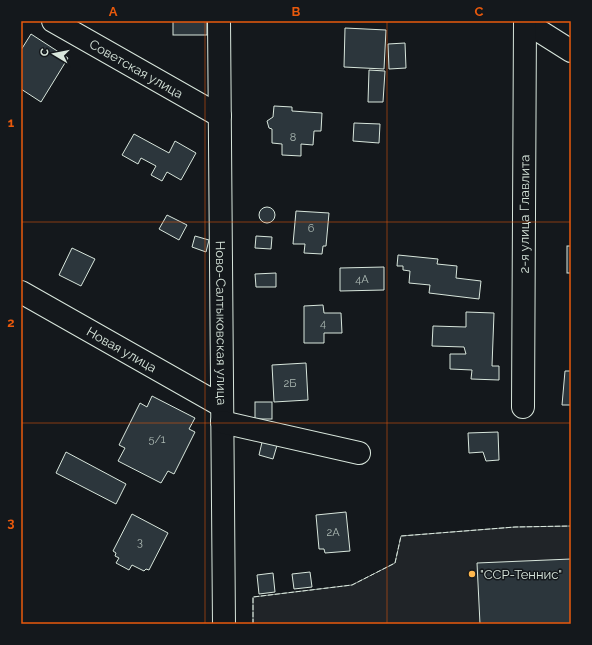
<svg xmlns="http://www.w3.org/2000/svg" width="592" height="645" viewBox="0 0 592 645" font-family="Raleway,sans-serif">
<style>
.green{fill:#202428;stroke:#939e99}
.building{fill:#2c363c;stroke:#d8e6dc}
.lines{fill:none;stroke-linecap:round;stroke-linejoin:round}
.minor-casing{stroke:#d8e6dc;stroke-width:24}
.minor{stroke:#14181c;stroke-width:22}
.fence{stroke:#d8e6dc;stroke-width:1;stroke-dasharray:5 2;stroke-linecap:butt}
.grid{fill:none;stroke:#e8590c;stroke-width:1;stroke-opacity:0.55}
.poi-dot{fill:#ffb74d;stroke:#14181c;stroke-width:1.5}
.labels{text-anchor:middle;stroke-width:3;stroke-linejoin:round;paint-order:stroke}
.number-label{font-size:11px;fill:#adbab4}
.street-label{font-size:13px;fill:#d8e6dc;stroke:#14181c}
.poi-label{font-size:13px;fill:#d8e6dc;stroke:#14181c;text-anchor:start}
.neatline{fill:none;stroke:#e8590c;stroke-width:1.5}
.grid-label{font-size:13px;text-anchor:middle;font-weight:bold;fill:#e8590c}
</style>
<rect width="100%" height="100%" fill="#14181c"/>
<polygon class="green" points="571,526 571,624 253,624 253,597 352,585 395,563 401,536 515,527"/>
<g class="building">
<rect x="173" y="21" width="34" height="14"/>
<polygon points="345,28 386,30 384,69 344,67"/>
<polygon points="31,34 68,58 41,102 21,89 21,50"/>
<polygon points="405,43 406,68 389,69 388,44"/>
<polygon points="369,70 385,71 383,102 368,102"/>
<polygon points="274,106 292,107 292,111 322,113 321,131 314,131 313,145 301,144 301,156 282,155 282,144 272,143 272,129 269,128 267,121 273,117"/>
<polygon points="354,123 380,124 379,143 353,141"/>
<polygon points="134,134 169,153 175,141 196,153 181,180 167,172 162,181 151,175 156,166 141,158 138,164 122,155"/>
<circle cx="267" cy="215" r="8"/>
<polygon points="296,211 329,213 326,246 323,246 322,254 304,253 305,244 293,244"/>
<polygon points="167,215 187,225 179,240 159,229"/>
<polygon points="195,236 209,240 206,252 192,247"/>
<polygon points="256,236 272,237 271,249 255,248"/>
<rect x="567" y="246" width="4" height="27"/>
<polygon points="72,248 95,259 81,286 59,275"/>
<polygon points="398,255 438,259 437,264 457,266 456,278 481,281 479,299 429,293 430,285 409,283 410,271 403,270 403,266 397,266"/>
<polygon points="384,267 384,290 340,291 340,268"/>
<polygon points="276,273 276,287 256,287 255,274"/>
<polygon points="323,305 324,313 341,313 342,333 324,333 324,343 304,343 304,306"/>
<polygon points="466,312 494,313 492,366 499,366 499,380 471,379 472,370 450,369 450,354 466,354 464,347 432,346 433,326 466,327"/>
<polygon points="306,363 308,400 274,402 272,365"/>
<polygon points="565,371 571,371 571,405 562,405"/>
<polygon points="152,396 195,418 189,429 195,432 174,474 168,471 161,483 118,461 125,448 119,445 140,403 147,407"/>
<rect x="255" y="402" width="17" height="17"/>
<polygon points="498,432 499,460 486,461 483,452 469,453 468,433"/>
<polygon points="263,438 278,442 273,459 259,455"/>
<polygon points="66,452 126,484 116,504 56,473"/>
<polygon points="346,512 350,551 325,553 324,549 319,549 316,515"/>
<polygon points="132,514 168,533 149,570 146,569 144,571 132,565 129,570 116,563 119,558 115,556 116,553 113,551"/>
<polygon points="571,559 571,624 480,624 477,563"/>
<polygon points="310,572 312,587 294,589 292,574"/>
<polygon points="273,573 275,592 259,594 257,575"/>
</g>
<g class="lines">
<defs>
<g id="minor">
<path id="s1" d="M53,21L220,116"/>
<path id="s2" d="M219,21L224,624"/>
<polyline points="525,22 571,51"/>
<path id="s3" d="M21,292L222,406"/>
<path id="s4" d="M523,407L525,21"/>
<polyline points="222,422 359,453"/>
</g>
</defs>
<use href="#minor" class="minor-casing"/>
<use href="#minor" class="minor"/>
<polyline class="fence" points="253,624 253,597 352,585 395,563 401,536 515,527 571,526"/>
</g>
<path class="grid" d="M205,21V624M387,21V624M21,222H571M21,423H571"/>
<circle class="poi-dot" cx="472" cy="574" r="4"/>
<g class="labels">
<g class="number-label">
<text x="293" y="141">8</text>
<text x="311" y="232">6</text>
<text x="362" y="283">4А</text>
<text x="323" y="327">4</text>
<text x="290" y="387">2Б</text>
<text x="157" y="443">5/1</text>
<text x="333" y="536">2А</text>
<text x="140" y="546">3</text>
</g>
<g class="street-label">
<text dy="5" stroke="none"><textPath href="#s1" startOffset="96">Советская улица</textPath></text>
<text dy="5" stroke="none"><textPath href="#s4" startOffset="193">2-я улица Главлита</textPath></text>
<text dy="5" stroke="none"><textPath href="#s2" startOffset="302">Ново-Салтыковская улица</textPath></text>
<text dy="5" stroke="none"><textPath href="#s3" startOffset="116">Новая улица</textPath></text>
</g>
<g class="poi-label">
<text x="480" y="579">"ССР-Теннис"</text>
</g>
</g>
<rect width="592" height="645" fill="none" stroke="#14181c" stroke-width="44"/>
<g transform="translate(54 54) rotate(280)" stroke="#14181c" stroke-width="3" paint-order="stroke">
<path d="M0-3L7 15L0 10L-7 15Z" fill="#d8e6dc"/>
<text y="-6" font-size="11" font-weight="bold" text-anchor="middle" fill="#d8e6dc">С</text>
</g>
<rect x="22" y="22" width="548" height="601" class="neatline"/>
<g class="grid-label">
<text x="113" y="16">A</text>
<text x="296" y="16">B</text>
<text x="479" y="16">C</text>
<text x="11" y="127">1</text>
<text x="11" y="327">2</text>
<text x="11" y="527">3</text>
</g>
</svg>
